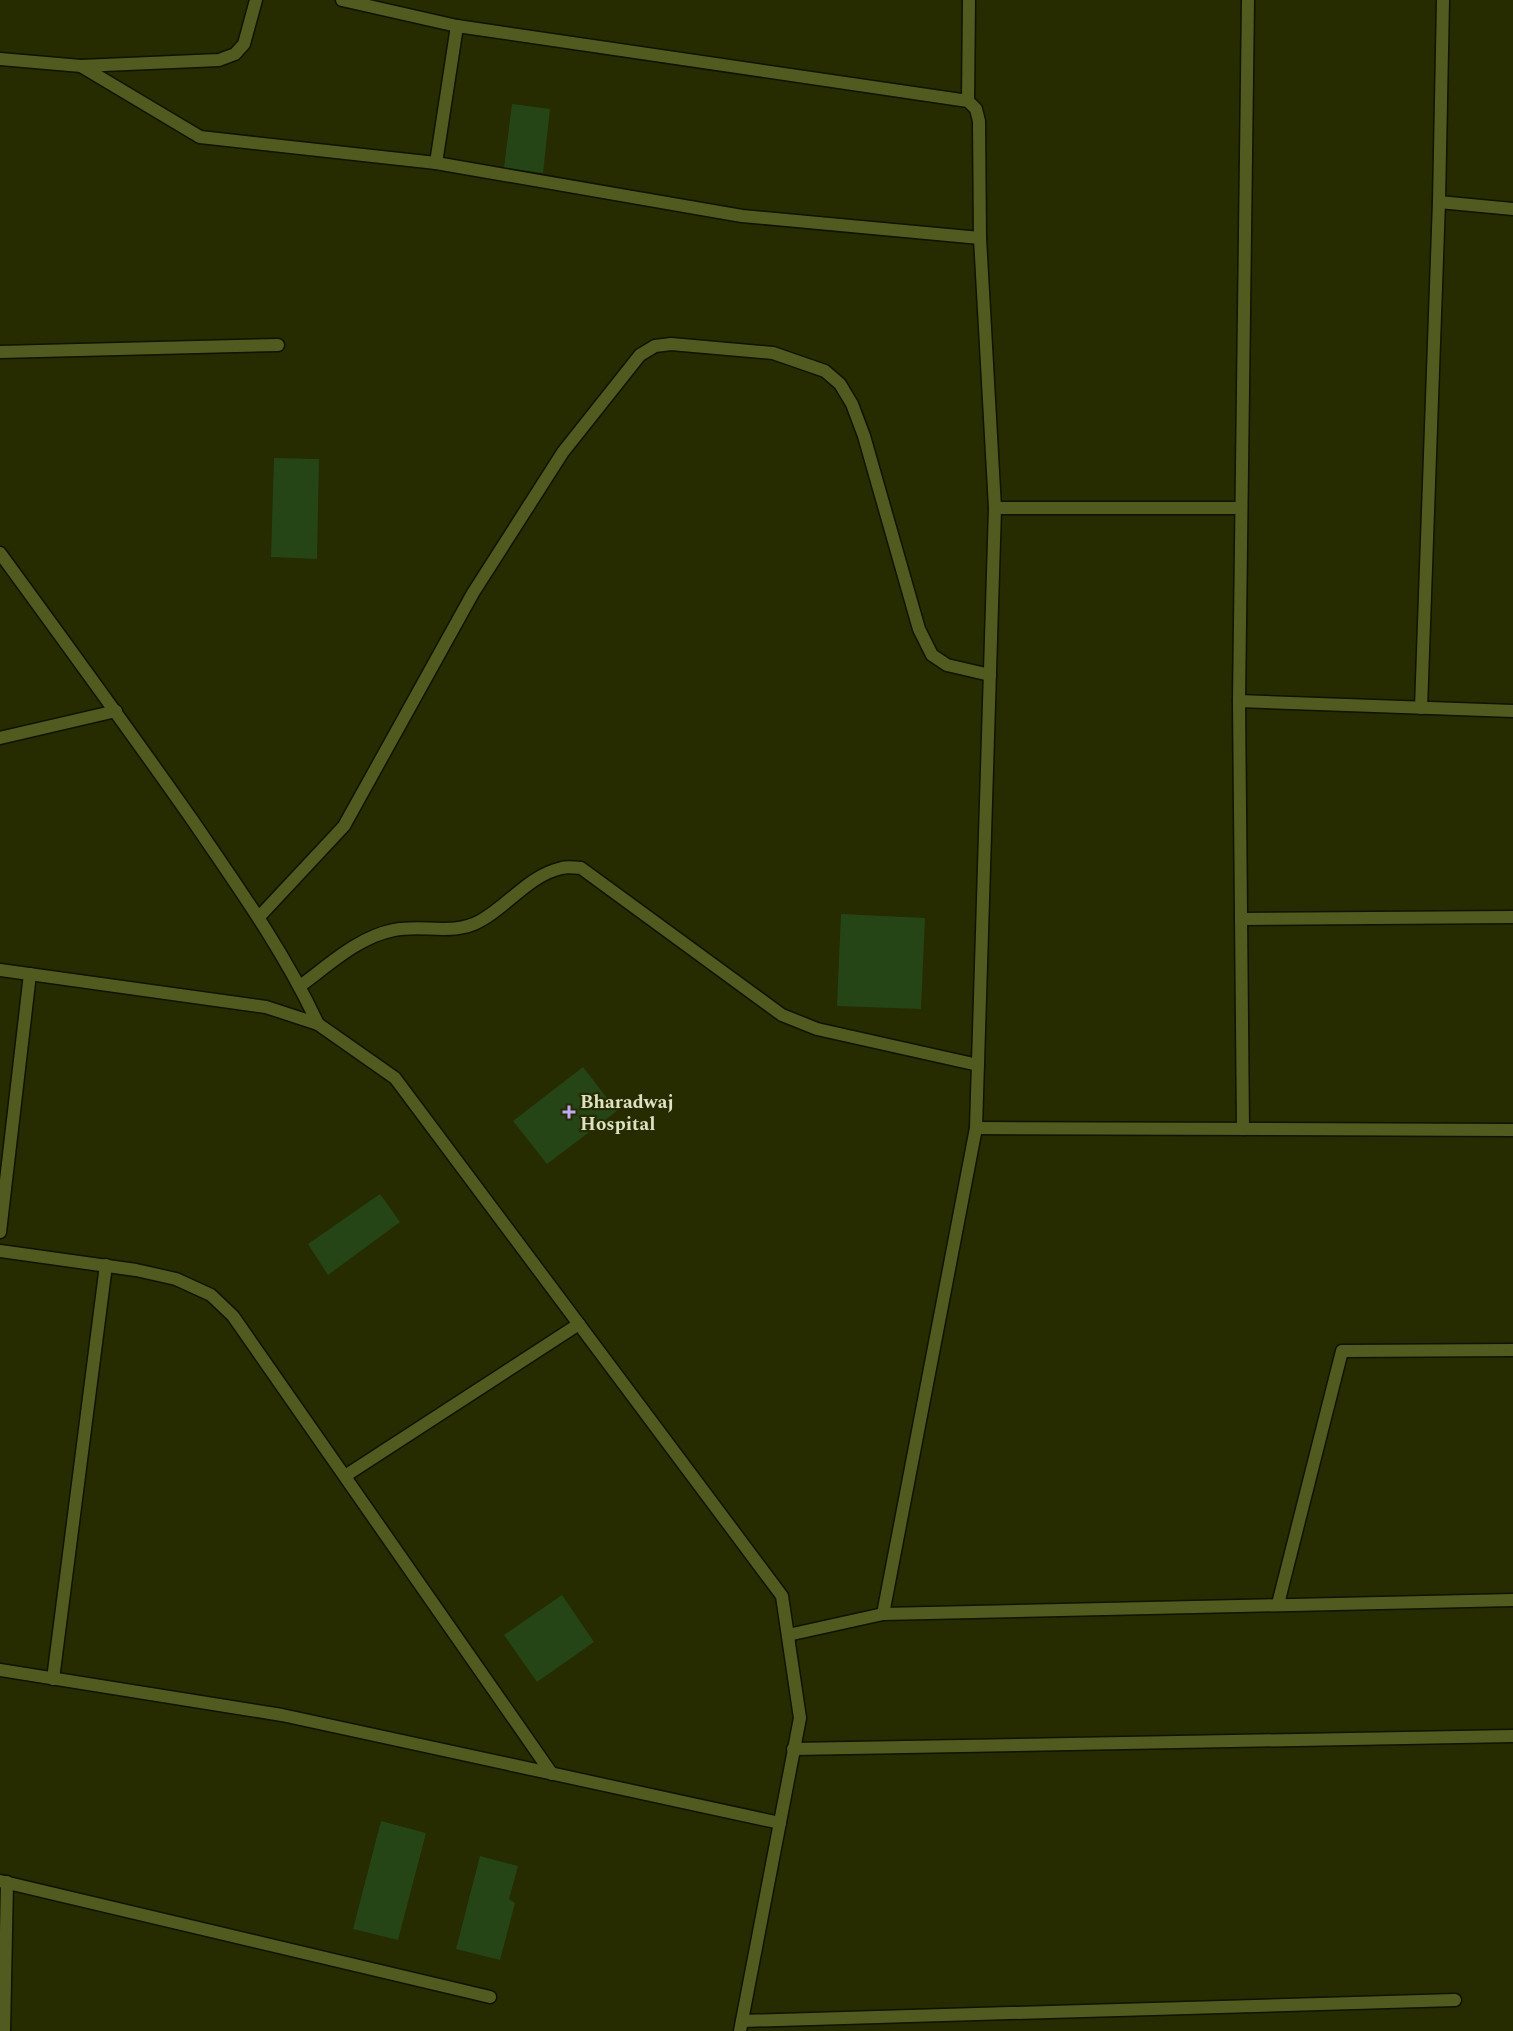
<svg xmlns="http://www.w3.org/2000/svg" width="1513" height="2031" viewBox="0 0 1513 2031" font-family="Spectral,serif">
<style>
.building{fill:#254516}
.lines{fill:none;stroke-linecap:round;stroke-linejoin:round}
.service-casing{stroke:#0f1300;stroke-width:15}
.minor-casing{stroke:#0f1300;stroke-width:15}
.tertiary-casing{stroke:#0f1300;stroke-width:15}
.service{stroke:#525b1f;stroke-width:12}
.minor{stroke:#525b1f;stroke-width:12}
.tertiary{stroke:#525b1f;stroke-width:12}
.poi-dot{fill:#bea9f4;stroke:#262b00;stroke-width:2}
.labels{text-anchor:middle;stroke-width:4.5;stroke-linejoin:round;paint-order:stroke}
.poi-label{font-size:19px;font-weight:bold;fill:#dce2c3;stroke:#262b00;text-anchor:start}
</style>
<rect width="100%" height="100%" fill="#262b00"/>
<g class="building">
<polygon points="512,104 550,109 543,173 504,168"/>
<polygon points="274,458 319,459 317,559 271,557"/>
<polygon points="841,914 925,918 921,1009 837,1006"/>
<polygon points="583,1067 617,1111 547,1164 513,1121"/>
<polygon points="380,1194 400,1222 328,1275 308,1244"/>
<polygon points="562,1595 594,1642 537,1682 504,1635"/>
<polygon points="381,1821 426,1833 398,1940 353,1929"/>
<polygon points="480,1856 518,1866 509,1899 515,1903 500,1960 456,1949"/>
</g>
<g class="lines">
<defs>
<g id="service">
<polyline points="0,352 278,345"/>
<path d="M300,986C329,965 358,937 394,930C422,924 454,936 480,921C508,906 529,875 562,868C568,866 575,868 581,868L782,1015L817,1029L978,1065"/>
<polyline points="742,2021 1455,2000"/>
</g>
<g id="minor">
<polyline points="1443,0 1439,202 1513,209"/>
<polyline points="0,59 81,66 200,137 436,163 742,216 980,238 979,121 976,109 968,101 457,26 342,0"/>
<polyline points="81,66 219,60 235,54 244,44 256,0"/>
<polyline points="968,101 969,0"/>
<polyline points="436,163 457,26"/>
<polyline points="980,238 995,508 976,1128 883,1614 1513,1600"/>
<polyline points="995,508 1240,508"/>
<path d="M0,553C65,642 130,731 193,821C238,887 284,951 318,1024"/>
<polyline points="1239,701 1513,711"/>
<polyline points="1421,708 1439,202"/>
<polyline points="0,738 116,711"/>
<polyline points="259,917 344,826 473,593 563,452 640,355 655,346 671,344 773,353 825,371 840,384 852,404 864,436 919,629 932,655 947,665 990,675"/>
<polyline points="1241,919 1513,917"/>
<polyline points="976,1128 1513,1130"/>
<polyline points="1243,1129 1239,701 1248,0"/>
<polyline points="0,1232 30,974"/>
<polyline points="0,1251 136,1270 176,1279 211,1295 233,1316 552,1774"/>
<polyline points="345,1476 579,1324"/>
<polyline points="1278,1604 1342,1351 1513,1350"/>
<polyline points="788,1635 883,1614"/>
<polyline points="0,1670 282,1715 780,1823"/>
<polyline points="53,1679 106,1265"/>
<polyline points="793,1749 1513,1736"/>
<polyline points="0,1881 490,1997"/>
<polyline points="4,2031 7,1882"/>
</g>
<polyline id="tertiary" points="0,970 266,1007 318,1024 395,1078 782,1596 800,1718 740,2031"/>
</defs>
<use href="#service" class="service-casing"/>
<use href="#minor" class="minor-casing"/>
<use href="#tertiary" class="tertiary-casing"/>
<use href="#service" class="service"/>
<use href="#minor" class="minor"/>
<use href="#tertiary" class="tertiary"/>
</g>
<path class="poi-dot" d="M566.5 1104.5h5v5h5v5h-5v5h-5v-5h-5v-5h5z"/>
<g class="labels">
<g class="poi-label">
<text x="580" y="1108">Bharadwaj<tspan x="580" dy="22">Hospital</tspan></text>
</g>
</g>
</svg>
